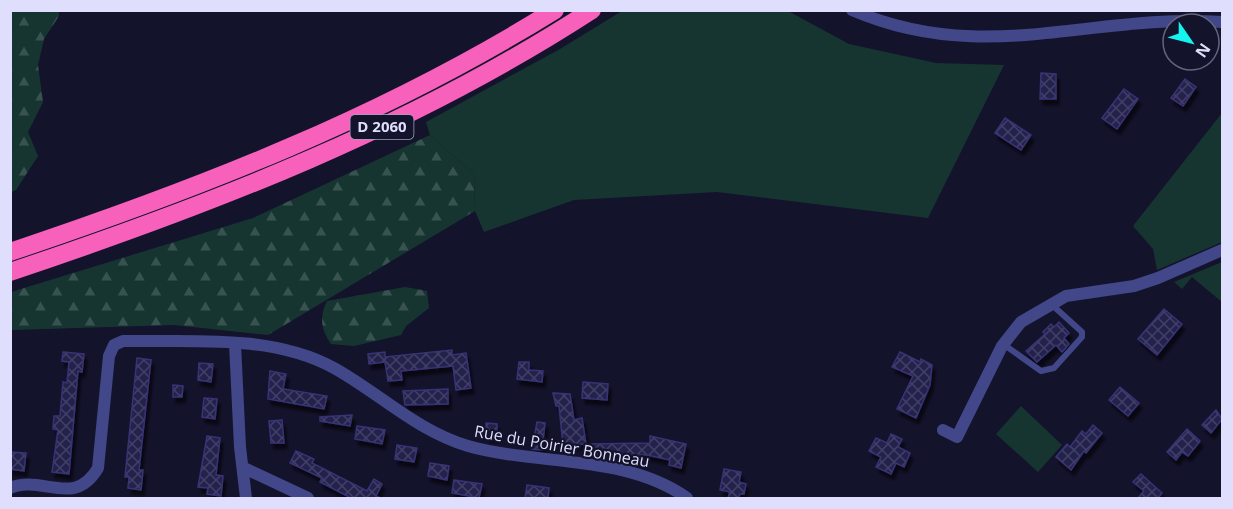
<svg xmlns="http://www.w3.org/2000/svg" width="1233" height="509" viewBox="0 0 1233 509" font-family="'Open Sans',sans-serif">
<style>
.green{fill:#163530}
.forest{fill:url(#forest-firs)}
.building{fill:url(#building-cross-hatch);stroke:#383376;stroke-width:1.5;filter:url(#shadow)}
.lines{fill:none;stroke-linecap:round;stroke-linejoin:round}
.lane{stroke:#414788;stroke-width:6}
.street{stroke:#414788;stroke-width:12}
.highway{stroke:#f761bb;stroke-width:18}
.labels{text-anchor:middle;stroke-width:4.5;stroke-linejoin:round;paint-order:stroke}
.shield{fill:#14132c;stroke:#a2a2be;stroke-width:1.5}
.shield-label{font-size:15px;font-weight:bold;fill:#dfdffd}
.street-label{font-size:16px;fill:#dfdffd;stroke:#14132c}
</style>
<defs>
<pattern id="forest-firs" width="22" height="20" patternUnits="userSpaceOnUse" patternTransform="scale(1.5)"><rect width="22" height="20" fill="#163530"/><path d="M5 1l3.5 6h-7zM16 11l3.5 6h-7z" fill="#37524f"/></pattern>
<pattern id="building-cross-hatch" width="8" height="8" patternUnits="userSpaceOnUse" patternTransform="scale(1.5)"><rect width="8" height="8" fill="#23204c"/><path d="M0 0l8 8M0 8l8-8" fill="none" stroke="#424067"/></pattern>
<filter id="shadow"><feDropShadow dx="3" dy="5.5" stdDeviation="1.5" flood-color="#0009"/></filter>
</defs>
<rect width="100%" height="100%" fill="#14132c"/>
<g class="green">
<polygon points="622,11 788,11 849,44 936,63 1004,65 928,218 717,192 574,200 484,232 475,211 474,174 430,135 426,122 560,49"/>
<polygon points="1222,113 1222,242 1157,270 1153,249 1133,226"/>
<polygon points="1222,262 1222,302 1192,277 1182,289 1174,282"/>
<polygon points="1021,406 1062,445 1038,472 996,434"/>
</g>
<g class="forest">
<polygon points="11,10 59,11 59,16 44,39 38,65 43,102 28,132 38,156 16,190 11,192"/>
<polygon points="430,135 474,174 475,211 268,335 174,325 11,330 11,292 253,218"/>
<path d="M405,287L427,291L429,308L406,326L401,335L354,346L331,344C321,330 319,317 327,301Z"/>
</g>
<g class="building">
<polygon points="1041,73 1056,74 1056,99 1040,99"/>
<polygon points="1185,79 1196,87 1183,106 1171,98"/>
<polygon points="1124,89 1138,99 1117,129 1102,118"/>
<polygon points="1005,118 1031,135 1021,150 995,133"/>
<polygon points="1164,309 1182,324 1157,355 1138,339"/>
<polygon points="1059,322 1069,333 1064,338 1069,344 1062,352 1056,345 1037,362 1026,351 1045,334 1043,332 1051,324 1054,327"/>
<polygon points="452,350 452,355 466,353 471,388 456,390 453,366 401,371 402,380 388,381 385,362 369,364 368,354 385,352 385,357"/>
<polygon points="63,352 84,354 82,372 78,371 69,474 52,472 58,430 53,429 54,416 60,416 63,382 67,383 69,362 62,361"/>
<polygon points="900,352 920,362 921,359 932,365 930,385 916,418 897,409 913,376 892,367"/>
<polygon points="137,358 151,360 139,470 143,470 141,490 128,488 129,477 125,477"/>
<polygon points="519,362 529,362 529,370 543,371 542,382 517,379"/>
<polygon points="199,363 213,364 211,382 198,380"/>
<polygon points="270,371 286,374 283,389 327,396 324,409 268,399"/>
<polygon points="583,382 608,384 607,400 582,398"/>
<polygon points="173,385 183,386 182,397 173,397"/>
<polygon points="1120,387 1139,403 1128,416 1109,400"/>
<polygon points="448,389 448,404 405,405 403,391"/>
<polygon points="553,393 570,394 574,420 582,418 586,444 563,445 559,406 556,406"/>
<polygon points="204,398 217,399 215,419 202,417"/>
<polygon points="1216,410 1222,419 1211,433 1202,425"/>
<polygon points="352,415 350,426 320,421 320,417"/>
<polygon points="282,420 284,443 271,443 269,421"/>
<polygon points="537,422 545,423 542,450 532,449"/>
<polygon points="486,423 497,424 497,437 486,436"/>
<polygon points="1093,425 1102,433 1086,453 1084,451 1071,470 1056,457 1067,444 1070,447 1082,431 1086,434"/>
<polygon points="357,426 385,430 382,444 355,439"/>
<polygon points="1187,429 1200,441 1188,456 1182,452 1176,460 1167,452"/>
<polygon points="891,434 902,439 898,447 910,453 904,467 896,463 891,474 876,467 881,457 869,451 876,438 887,443"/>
<polygon points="207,436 220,438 216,475 223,476 221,496 207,494 208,488 198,487"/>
<polygon points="650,436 686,444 681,468 669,465 670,460 647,455 624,455 624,462 592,456 592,444 650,443"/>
<polygon points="397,445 417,448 414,462 395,459"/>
<polygon points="296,451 314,459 312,463 367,491 374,479 382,484 376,496 380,498 351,498 320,482 322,478 290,463"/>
<polygon points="10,452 26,453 24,471 10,469"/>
<polygon points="430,463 449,466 447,480 428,476"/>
<polygon points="724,469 741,472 739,482 746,484 744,494 740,494 738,498 728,498 730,492 720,490"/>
<polygon points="1141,474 1162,493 1158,498 1138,498 1144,491 1133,482"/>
<polygon points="454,480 482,484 479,498 452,493"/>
<polygon points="527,485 549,488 548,498 525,498"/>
</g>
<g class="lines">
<polyline class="lane" points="1003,344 1041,371 1054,368 1082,337 1082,332 1051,304"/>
<g class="street">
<path d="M852,10C984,67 1091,13 1222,22"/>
<polyline points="235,344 240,447 246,498"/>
<polyline points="943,430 957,437 1002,346 1021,322 1066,296 1134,286 1158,278 1222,250"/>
<polyline points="244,468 308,498"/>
<path d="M10,488C42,474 74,509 98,468L109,356L114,345L123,341C191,342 272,334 334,368C379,393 417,431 468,446C539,466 625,454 687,498"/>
</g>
<g class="highway">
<path d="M10,252C201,188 383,117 555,10"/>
<path d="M10,272C213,204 412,127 592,10"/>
</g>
</g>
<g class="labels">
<rect class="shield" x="350.5" y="115" width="63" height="24" rx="4.5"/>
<g class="shield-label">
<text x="382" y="132">D 2060</text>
</g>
<g class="street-label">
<text transform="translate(562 446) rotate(10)" y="6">Rue du Poirier Bonneau</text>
</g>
</g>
<rect width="1233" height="509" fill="none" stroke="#dfdffd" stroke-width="24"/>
<g transform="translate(1191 42) rotate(125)"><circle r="28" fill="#14132c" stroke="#656580" stroke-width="1.5"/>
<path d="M0-4.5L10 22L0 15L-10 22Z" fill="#15f3ee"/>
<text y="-9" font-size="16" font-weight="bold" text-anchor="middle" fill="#dfdffd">N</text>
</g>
</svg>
